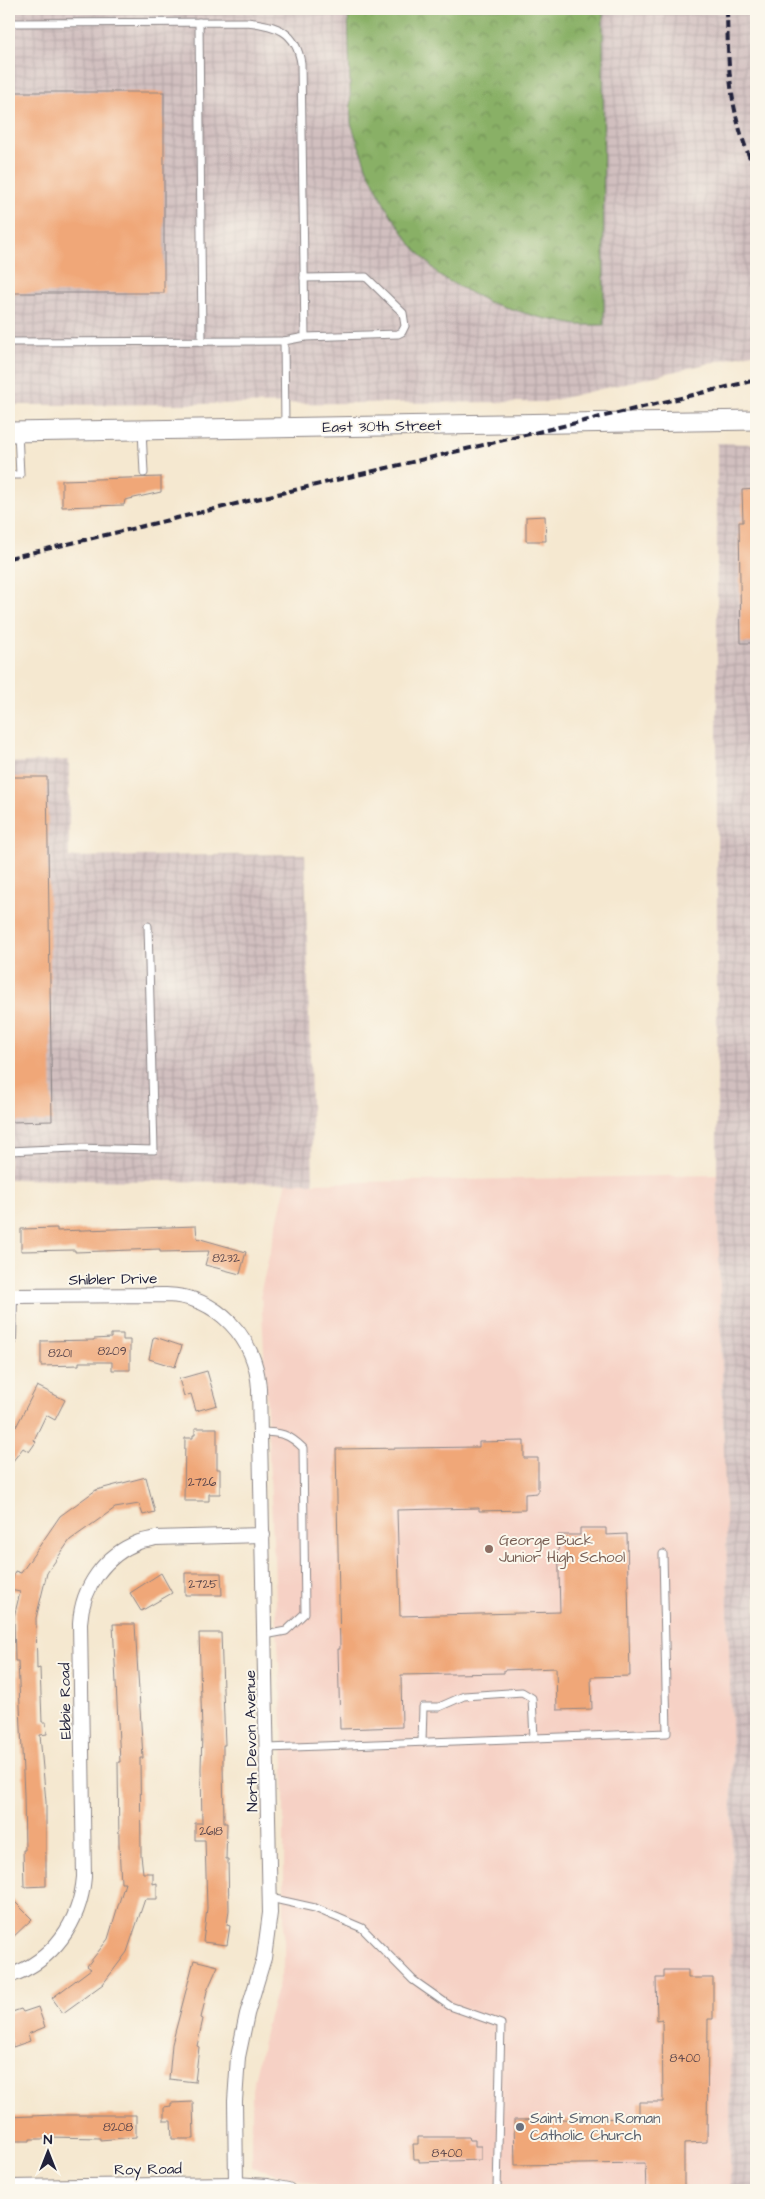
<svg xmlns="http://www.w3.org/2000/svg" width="765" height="2199" viewBox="0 0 765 2199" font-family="'Architects Daughter',sans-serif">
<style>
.built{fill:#f6d1c5}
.industrial{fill:url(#industrial-grid)}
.forest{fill:url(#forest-crowns);stroke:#566950}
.building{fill:#f0a778}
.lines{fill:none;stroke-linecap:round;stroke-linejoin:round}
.service-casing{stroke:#8c8586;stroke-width:9}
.minor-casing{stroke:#8c8586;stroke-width:16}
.secondary-casing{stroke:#8c8586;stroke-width:21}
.service{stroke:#fff;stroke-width:7}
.minor{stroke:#fff;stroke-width:14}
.secondary{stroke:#fff;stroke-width:19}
.rail{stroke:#22223b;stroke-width:4;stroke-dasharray:8 4;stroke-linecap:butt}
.education-dot{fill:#8d6e63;stroke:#fbf7ec;stroke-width:2}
.worship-dot{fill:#6b7280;stroke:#fbf7ec;stroke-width:2}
.labels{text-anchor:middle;stroke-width:4;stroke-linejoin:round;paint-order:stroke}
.number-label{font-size:12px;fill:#56434a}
.street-label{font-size:15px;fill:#22223b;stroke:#fbf7ec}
.education-label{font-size:15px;fill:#785e54;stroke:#fbf7ec;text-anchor:start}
.worship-label{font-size:15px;fill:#5b616d;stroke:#fbf7ec;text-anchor:start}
</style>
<defs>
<pattern id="industrial-grid" width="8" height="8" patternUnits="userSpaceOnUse" patternTransform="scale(1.25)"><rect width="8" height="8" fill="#d1bfbf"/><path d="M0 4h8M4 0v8" fill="none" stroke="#b3a4a5"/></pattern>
<pattern id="forest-crowns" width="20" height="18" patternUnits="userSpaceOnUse" patternTransform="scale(1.25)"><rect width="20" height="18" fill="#89b066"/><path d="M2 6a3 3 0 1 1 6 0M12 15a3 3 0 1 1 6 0" fill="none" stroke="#708f55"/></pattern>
</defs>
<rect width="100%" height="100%" fill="#fbf7ec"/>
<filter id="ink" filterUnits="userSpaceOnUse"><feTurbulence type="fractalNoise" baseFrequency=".02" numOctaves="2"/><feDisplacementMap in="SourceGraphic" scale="10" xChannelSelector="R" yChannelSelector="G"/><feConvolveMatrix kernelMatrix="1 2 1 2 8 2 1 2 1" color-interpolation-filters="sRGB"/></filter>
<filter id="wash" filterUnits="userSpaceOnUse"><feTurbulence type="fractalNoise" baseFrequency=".0096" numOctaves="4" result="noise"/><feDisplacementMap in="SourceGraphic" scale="20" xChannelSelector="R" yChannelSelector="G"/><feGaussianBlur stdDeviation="1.12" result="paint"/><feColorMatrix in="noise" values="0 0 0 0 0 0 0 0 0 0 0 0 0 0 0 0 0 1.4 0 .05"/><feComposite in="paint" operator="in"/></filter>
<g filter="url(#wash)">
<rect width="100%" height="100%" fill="#f5e8d0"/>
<polygon class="built" points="717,1175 732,1763 730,2190 336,2190 252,2167 252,2089 268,2020 284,1964 284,1767 261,1290 287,1181 313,1183"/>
<g class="industrial">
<polygon points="9,9 756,9 756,352 546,402 9,405"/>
<polygon points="717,443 756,444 756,2190 730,2190 732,1763 717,1175"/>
<polygon points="69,760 69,857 305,854 313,1183 9,1179 9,763"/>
</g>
<polygon class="forest" points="348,9 603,9 604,325 577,325 538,317 488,302 441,277 411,244 387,209 367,169 351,123"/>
<g id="blocks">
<g class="building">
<rect x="9" y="92" width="155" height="201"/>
<polygon points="161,477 161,492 125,500 124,505 62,507 62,480"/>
<polygon points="756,489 756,643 741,643 739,522 743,522 742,490"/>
<polygon points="545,516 546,541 526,541 526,517"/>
<polygon points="9,777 47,777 52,1121 9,1122"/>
<polygon points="196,1226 197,1238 246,1252 240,1274 205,1265 209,1251 160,1252 160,1249 75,1252 75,1250 21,1251 21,1229 57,1228 57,1231"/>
<polygon points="111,1334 123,1334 123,1340 130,1340 130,1370 112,1370 112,1362 79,1362 79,1365 41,1366 41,1341 94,1340 94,1339 111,1338"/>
<polygon points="155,1337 182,1346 175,1367 149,1359 153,1338"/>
<polygon points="207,1371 217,1405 196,1411 191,1394 184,1396 179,1379"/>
<polygon points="37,1386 65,1400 55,1420 46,1415 34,1440 36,1442 29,1452 23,1448 9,1466 9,1422 16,1427"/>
<polygon points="195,1428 217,1428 217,1469 220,1469 220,1494 209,1494 209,1501 184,1501 185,1438 193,1438 193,1435 195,1435"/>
<polygon points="524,1441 524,1458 538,1458 538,1493 525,1494 525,1510 479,1511 479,1508 397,1510 400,1616 560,1612 558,1535 580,1535 580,1528 606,1528 606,1535 627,1534 630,1676 591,1677 592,1709 557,1710 556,1668 504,1670 504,1673 401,1675 402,1727 340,1729 338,1649 340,1649 336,1449 479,1447 479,1442"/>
<polygon points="146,1477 155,1512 143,1515 139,1504 115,1508 70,1540 47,1573 36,1618 37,1669 40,1668 42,1722 46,1722 47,1734 40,1735 46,1802 46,1886 24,1887 23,1850 25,1850 24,1795 18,1661 15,1661 14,1617 20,1592 10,1590 15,1571 21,1573 60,1516 96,1490"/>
<polygon points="161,1573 172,1593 141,1611 130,1593"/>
<polygon points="185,1573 221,1573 222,1595 185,1595"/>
<polygon points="113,1624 135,1624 143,1758 140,1758 141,1855 143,1873 153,1873 153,1884 157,1883 157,1899 145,1899 127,1952 103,1984 63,2013 52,1998 91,1969 87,1966 108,1939 125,1883 121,1883 119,1846 118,1762 120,1762"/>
<polygon points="199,1633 221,1633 225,1745 223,1745 223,1763 224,1823 227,1823 226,1859 228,1859 229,1910 227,1925 230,1926 227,1945 203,1942 207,1908 205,1840 195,1840 195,1823 202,1823 201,1769 202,1732"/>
<polygon points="9,1896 32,1919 9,1941"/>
<polygon points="194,1960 218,1966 207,1991 201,2018 203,2019 197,2046 199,2047 195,2082 169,2079 172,2044"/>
<polygon points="664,1970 688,1970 688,1978 713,1978 713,2019 708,2019 707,2142 684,2143 684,2190 646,2190 645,2163 515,2165 514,2120 639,2118 639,2102 663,2102 662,2019 657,2020 656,1978 664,1978"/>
<polygon points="38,2007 45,2027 28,2034 30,2041 13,2047 9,2035 9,2013 21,2009 23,2012"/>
<polygon points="193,2102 194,2139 172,2139 171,2121 164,2121 164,2107 171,2106 171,2103"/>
<polygon points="54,2115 136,2115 136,2137 100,2140 100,2138 47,2137 47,2139 30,2139 30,2141 9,2141 9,2117"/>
<polygon points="418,2137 469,2137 470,2140 475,2140 475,2146 481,2146 481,2160 419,2162 419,2159 414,2159 413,2144 418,2144"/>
</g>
</g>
</g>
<g filter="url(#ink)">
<use href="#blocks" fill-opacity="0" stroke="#8c8586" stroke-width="1"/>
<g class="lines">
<defs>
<g id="service">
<polyline points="199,22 202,342"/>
<path d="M9,23L247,22C276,25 296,31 301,63L305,337L284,341L285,426"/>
<polyline points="304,278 366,277 403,313 405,326 402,332 398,334 305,337"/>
<polyline points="9,342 284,341"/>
<polyline points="142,430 144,473"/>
<polyline points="9,475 20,475 18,432"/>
<polyline points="9,1151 74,1148 154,1150 148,926"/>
<path d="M260,1432C280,1432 289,1434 303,1448L305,1613L286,1631L265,1635"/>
<polyline points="422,1742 423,1707 439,1707 464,1696 522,1692 532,1698 534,1738"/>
<polyline points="267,1748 667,1733 663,1554"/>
<polyline points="270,1898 315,1908 362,1928 413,1980 450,2006 501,2024 497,2190"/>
</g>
<g id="minor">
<path d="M9,1296L166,1295C217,1296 256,1338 259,1389L270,1913L264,1958L247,2014L238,2057L235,2101L236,2184"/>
<polyline points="9,1340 10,1296"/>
<path d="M9,1976C53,1961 80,1923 84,1877L80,1623C82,1587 105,1555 139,1542C144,1540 150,1540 155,1538L263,1535"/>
<polyline points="9,2187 236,2184 267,2186 288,2190"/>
</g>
<polyline id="secondary" points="9,432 756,420"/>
</defs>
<use href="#service" class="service-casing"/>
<use href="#minor" class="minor-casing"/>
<use href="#secondary" class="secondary-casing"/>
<use href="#service" class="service"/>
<use href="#minor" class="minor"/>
<use href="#secondary" class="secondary"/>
<g class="rail">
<path d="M727,9C728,68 729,117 756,171"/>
<polyline points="9,558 756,380"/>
</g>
</g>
</g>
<circle class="education-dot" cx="489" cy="1549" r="5"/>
<circle class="worship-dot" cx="520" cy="2127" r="5"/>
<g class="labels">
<g class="number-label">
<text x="226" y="1262">8232</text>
<text x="112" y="1355">8209</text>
<text x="60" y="1357">8201</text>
<text x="202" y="1486">2726</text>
<text x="203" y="1588">2725</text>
<text x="211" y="1835">2618</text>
<text x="685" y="2062">8400</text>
<text x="118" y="2131">8208</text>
<text x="447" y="2157">8400</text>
</g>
<g class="street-label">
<text transform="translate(382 426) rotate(-1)" y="5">East 30th Street</text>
<text transform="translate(113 1279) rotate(-1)" y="5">Shibler Drive</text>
<text transform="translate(65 1701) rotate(-91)" y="5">Ebbie Road</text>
<text transform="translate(251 1741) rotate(-91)" y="5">North Devon Avenue</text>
<text transform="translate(148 2169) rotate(-1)" y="5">Roy Road</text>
</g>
<g class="education-label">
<text x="499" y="1545">George Buck<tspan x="499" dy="17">Junior High School</tspan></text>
</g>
<g class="worship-label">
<text x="530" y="2123">Saint Simon Roman<tspan x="530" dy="17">Catholic Church</tspan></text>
</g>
</g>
<rect width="765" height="2199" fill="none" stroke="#fbf7ec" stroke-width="30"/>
<g transform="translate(48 2152)" stroke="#fbf7ec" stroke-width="4" paint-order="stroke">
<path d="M0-4L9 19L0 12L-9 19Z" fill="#22223b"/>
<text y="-8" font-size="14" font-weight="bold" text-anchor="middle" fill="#22223b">N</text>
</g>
</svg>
